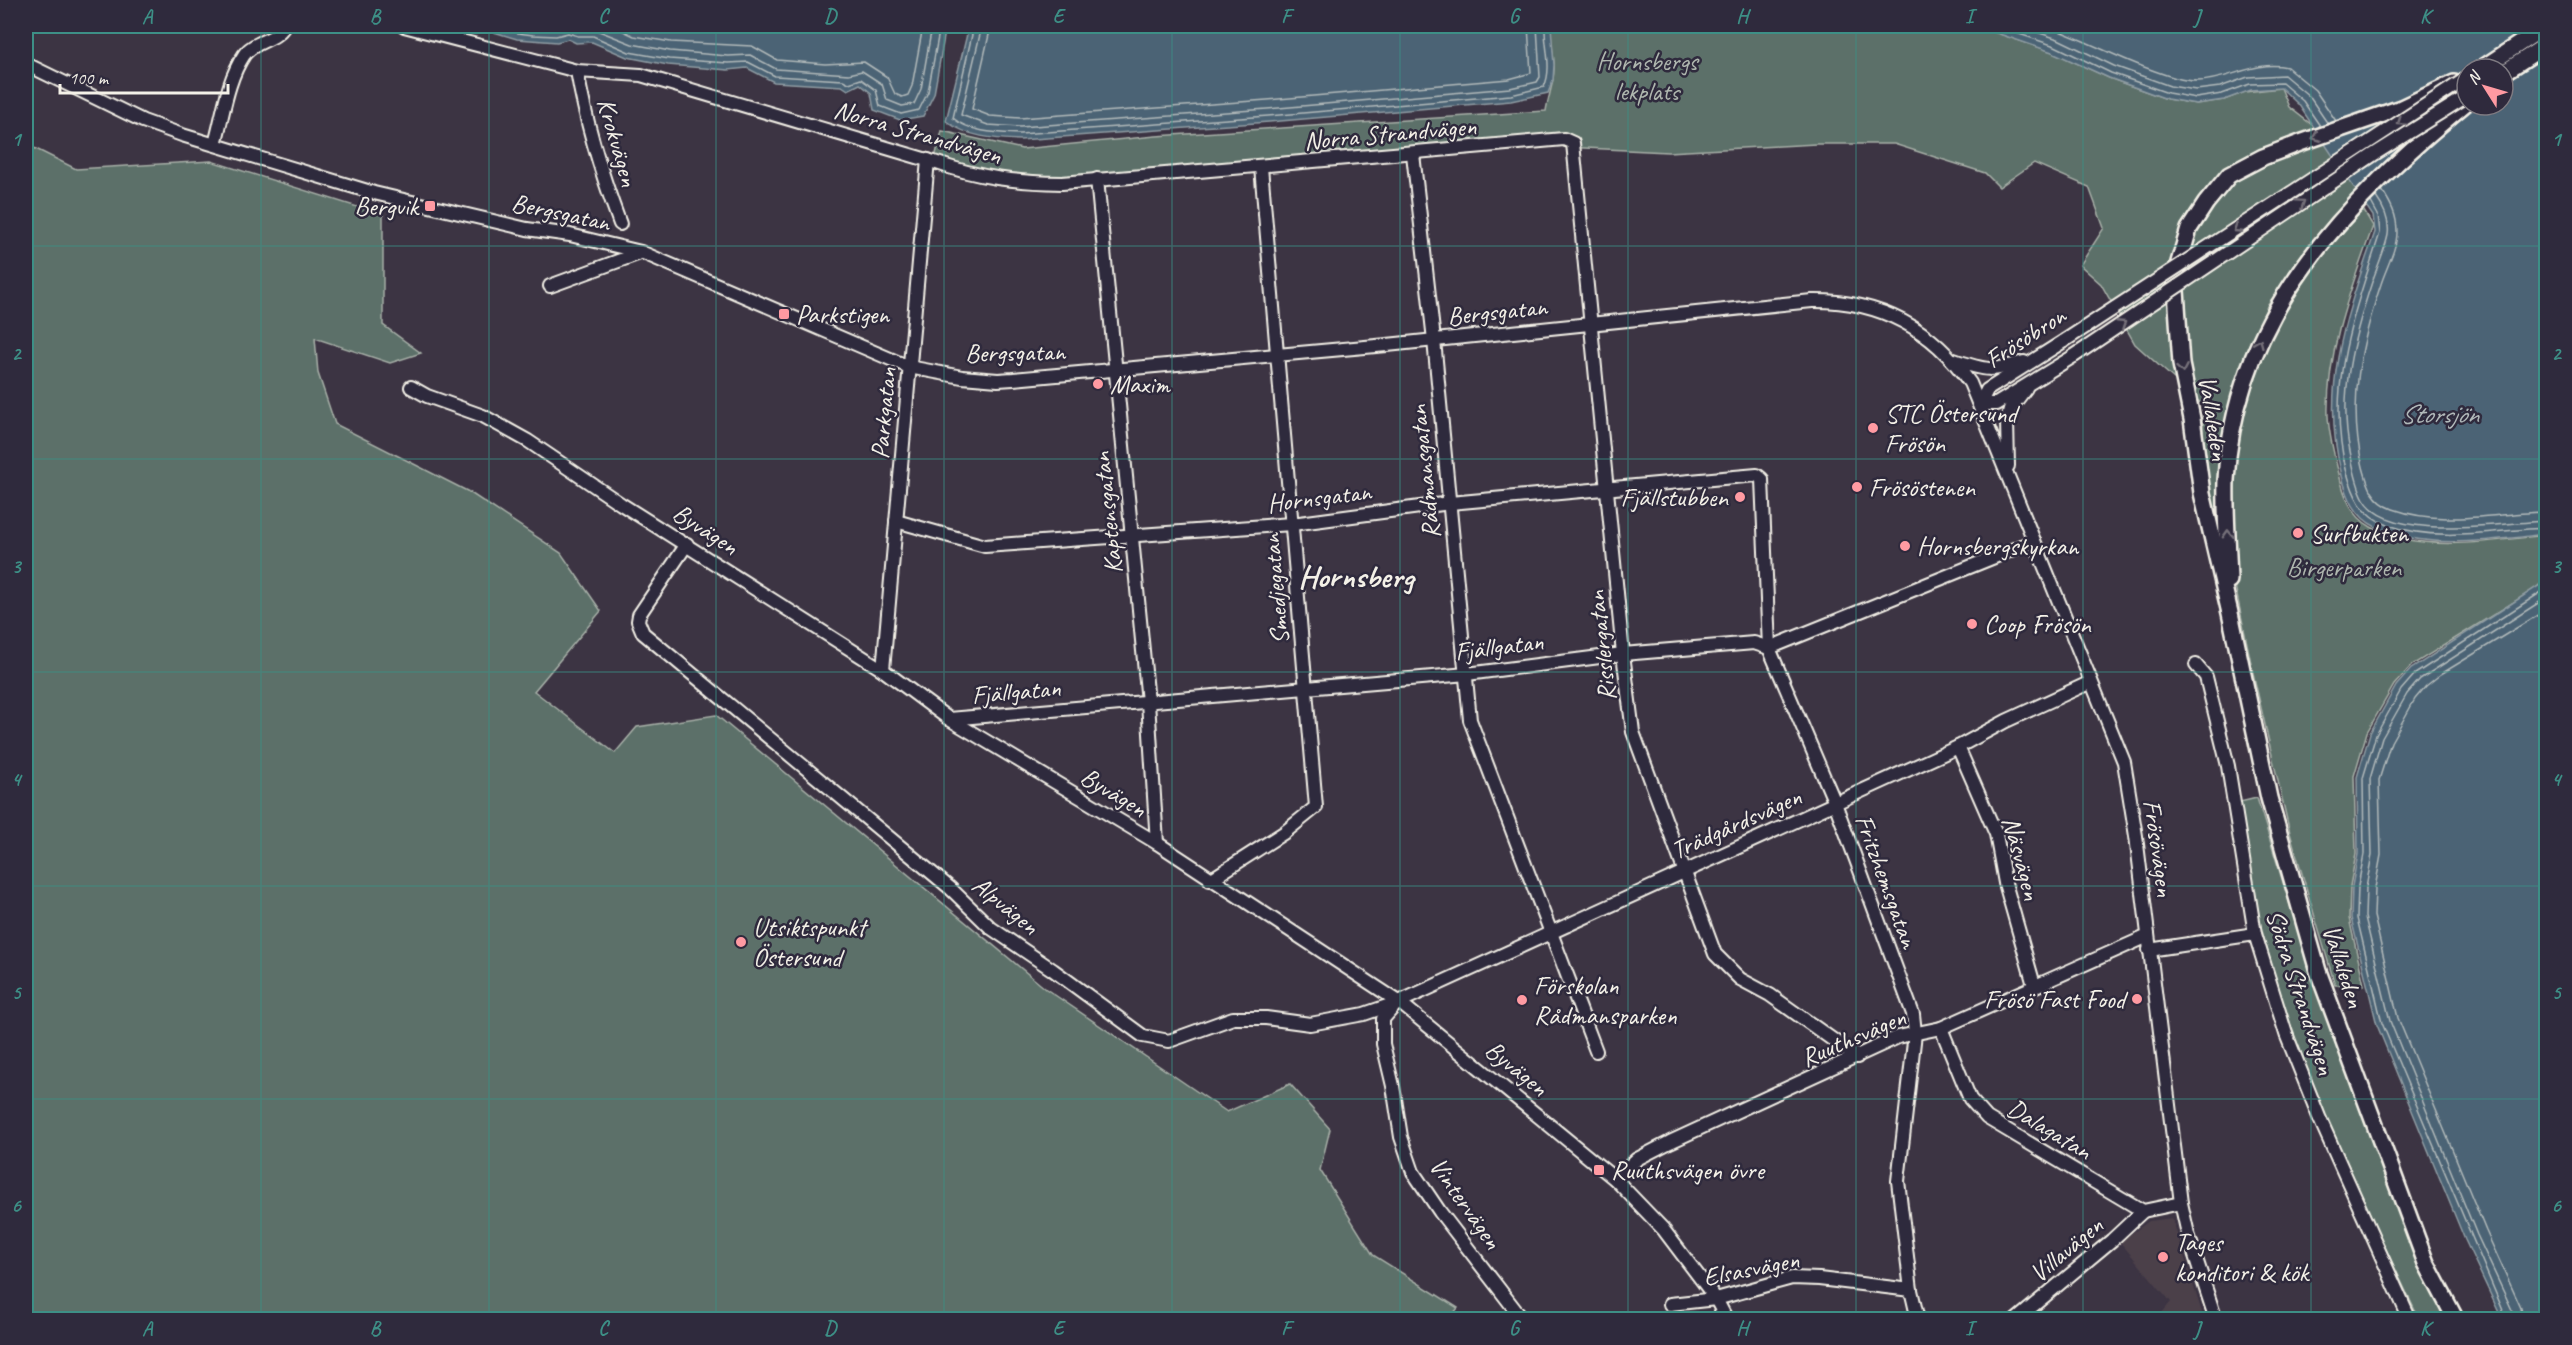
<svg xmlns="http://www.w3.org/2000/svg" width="2572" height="1345" viewBox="0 0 2572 1345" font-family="Caveat,sans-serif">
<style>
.built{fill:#4b404a}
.green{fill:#5b7069;stroke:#a8b0a8;stroke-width:1.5}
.water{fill:#4c6475;stroke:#8f9ca3;stroke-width:1.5;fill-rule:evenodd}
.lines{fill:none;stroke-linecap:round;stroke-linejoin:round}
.shore{stroke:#b1b9ba;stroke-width:1.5}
.minor-casing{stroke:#f4f1e8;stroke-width:16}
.major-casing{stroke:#f4f1e8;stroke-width:20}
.minor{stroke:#2f2a3d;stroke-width:12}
.major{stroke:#2f2a3d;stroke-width:15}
.minor-bridge-casing{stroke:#f4f1e8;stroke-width:16;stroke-linecap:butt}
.minor-bridge{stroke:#2f2a3d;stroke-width:12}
.oneway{stroke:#747079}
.grid{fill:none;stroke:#3d8f86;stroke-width:1.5;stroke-opacity:0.55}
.poi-dot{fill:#ff9aa2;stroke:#2f2a3d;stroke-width:2}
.labels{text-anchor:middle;stroke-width:5;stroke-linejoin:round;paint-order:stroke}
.park-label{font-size:26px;fill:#afb7af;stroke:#2f2a3d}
.street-label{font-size:26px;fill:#f4f1e8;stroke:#2f2a3d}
.poi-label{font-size:26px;fill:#f4f1e8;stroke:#2f2a3d;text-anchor:start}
.water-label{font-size:27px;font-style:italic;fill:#b1b9ba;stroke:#2f2a3d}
.district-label{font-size:32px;font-weight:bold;fill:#f4f1e8;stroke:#2f2a3d}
.neatline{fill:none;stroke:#3d8f86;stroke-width:2}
.grid-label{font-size:20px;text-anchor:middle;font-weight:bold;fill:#3d8f86}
</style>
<rect width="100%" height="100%" fill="#3c3443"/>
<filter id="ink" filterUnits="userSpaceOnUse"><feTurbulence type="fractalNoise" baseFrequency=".0167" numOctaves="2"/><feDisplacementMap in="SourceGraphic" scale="12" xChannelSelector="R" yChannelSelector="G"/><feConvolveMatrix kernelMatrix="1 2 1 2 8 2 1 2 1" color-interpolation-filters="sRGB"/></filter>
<g filter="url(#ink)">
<polygon class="built" points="2172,1218 2204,1319 2157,1319 2171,1302 2120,1242 2149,1221"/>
<g class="green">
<path d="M1551,26H1976L2053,52L2109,78L2167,99L2196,104L2224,100L2245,92L2281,88L2289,107L2334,142L2381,167L2343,205L2268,304L2236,379L2216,519L2203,457V405L2135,344L2101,284L2080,265L2104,228L2089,187L2034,163L1999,187L1985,173L1894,144H1816L1668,152L1564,147V140L1062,183L928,160L936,154L942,131L1022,149L1156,136L1546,111C1548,97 1554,83 1554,69C1555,54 1549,39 1551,26Z"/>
<polygon points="26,144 76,169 211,161 383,215 383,325 421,353 390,363 315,338 318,373 335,424 469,492 561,553 601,611 534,691 615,753 637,727 716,715 1046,989 1227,1112 1290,1084 1330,1129 1320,1170 1373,1255 1458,1308 1448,1320 26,1319"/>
<path d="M2361,206L2373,226C2352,286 2326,351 2328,416C2329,435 2334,455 2339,474C2344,495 2351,516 2371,527C2419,554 2495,541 2546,535V579L2535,589L2412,665L2394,685L2367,732L2354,776L2356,854L2350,886L2349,918L2364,985H2335L2290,833L2253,673L2233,576L2232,494L2239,426L2266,341L2293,292Z"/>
<path d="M2257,798L2311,973L2390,1190L2418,1261L2447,1319H2419C2359,1192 2296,1064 2261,927C2251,887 2247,843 2240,802Z"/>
</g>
<g class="water">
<polygon points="474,26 946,26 934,94 923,116 900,120 874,110 871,93 860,84 848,90 842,86 774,82 747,68 728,70 668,65 627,57 592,42 576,43 568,39 557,42 517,39"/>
<path d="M969,26H1551L1554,65L1553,80L1548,93L1511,101L1269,122L1020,140C994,139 967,137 946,121Z"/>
<path d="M1976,26H2546V534C2492,540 2427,551 2376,527C2355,517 2347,497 2342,476C2319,387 2346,316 2375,232L2373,216L2299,105L2281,88L2251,90L2224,100L2196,104L2167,99L2109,78L2052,52ZM2467,69H2503V105H2467Z"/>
<polygon points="2546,581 2546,1319 2502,1319 2465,1240 2377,1025 2351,918 2352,886 2358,854 2357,777 2370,733 2396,686 2411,669"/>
</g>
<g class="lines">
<g class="shore">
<polyline points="496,26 518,33 533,35 556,36 568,33 578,36 593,36 629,52 669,59 728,63 748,62 775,76 843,80 849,83 861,79 876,90 880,106 901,114 919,110 928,92 940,26"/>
<polyline points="519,26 555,28 569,26 579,29 594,29 632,44 670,51 728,56 750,55 776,69 849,74 862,71 882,84 887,100 902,106 914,104 921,89 932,26"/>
<polyline points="613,26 634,36 671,42 752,46 777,60 825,64 864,62 887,77 895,94 902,97 908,95 912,86 923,26"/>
<path d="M974,26L953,118C970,133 999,133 1020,134L1268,116L1511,95L1544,87C1553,67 1544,46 1545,26"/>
<polyline points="982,26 961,115 988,125 1020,127 1267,109 1510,88 1537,82 1540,77 1537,26"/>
<polyline points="991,26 972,109 990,116 1020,118 1267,100 1509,79 1531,73 1528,26"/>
<polyline points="1995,26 2055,46 2111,73 2168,93 2196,98 2222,94 2250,84 2282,83 2303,101 2320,126"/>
<polyline points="2018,26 2058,39 2114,66 2170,86 2196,90 2220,87 2248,77 2284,75 2309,96 2328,124"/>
<path d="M2045,26C2082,38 2115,57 2152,70C2166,75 2182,81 2197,81C2228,81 2253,60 2287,67L2315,90L2336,121"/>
<path d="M2382,190C2391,204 2397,215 2397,232C2397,249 2386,268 2381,284C2361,344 2347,404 2363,467C2368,486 2373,502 2393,509C2443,527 2495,513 2546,512"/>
<path d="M2376,197C2384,208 2390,220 2388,235C2385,250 2377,267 2372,282C2354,336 2338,394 2350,451C2353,466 2356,485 2364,499C2390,544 2504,522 2546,521"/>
<path d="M2371,202L2378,215L2380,233C2355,312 2325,386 2346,469C2353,495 2361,516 2388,525C2440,543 2493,530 2546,528"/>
<polyline points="2507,1320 2382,1023 2357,918 2358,886 2364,854 2363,778 2376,735 2401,690 2415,674 2546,589"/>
<polyline points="2514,1320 2513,1312 2477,1235 2390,1021 2365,917 2366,887 2372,855 2370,779 2382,738 2407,694 2420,679 2546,598"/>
<polyline points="2523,1320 2521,1308 2486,1231 2398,1018 2374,916 2375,888 2381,855 2379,780 2391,742 2415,699 2426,686 2441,674 2546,610"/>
</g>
<defs>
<g id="minor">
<path d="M404,26L577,71L641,75L934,162C979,178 1015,182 1062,183L1564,139L1573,143L1623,654L1633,732L1715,954L1740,979L1770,995L1857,1057"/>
<path d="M26,64L143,121L182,135L374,193L527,229L570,235L641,252L909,367L962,377L998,380L1013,379L1387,345L1812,301C1880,300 1932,328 1970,383L2124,762L2136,836L2181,1203L2188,1234L2216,1320"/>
<path d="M577,71C586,124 601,173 620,224"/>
<path d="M215,144C223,116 227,80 244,55C253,41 276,41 284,26"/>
<polyline points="1413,154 1434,340 1470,720 1596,1051"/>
<polyline points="1097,179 1148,702 1157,843"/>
<polyline points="550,286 640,253"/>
<path d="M1954,360C1987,371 1991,372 2024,362"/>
<polyline points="411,387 427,396 483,416 528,441 621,504 883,670 949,719 1157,843 1399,1002 1615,1179 1663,1229 1716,1299 1727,1320"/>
<polyline points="1980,404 1987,390 2064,341"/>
<polyline points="1980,404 1996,404 2074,356"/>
<polyline points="2008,466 2007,420 2010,409 2026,388"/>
<polyline points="896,521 985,546 1292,524 1450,503 1723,478 1757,475 1762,479 1769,648 1835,803 1913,1014 1915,1033 1898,1181 1911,1290 1918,1320"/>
<polyline points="687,544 639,615 638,621 643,633 950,888 991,928 1053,970 1143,1036 1169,1041 1233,1018 1266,1018 1310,1024 1364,1014 1399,1002 1958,747 2006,721 2091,682"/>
<polyline points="2196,665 2206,677 2228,766 2255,934 2286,1034 2319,1117 2410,1320"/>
<polyline points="883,670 928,160"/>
<polyline points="949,719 1467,674 1623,654 1754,643 1769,648 2034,541"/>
<polyline points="1958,747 1996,834 2005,883 2034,985"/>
<polyline points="1210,880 1285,832 1316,807 1261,167"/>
<polyline points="2149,950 2255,934"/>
<polyline points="1398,1002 1383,1019 1383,1044 1393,1086 1401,1137 1413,1172 1440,1212 1523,1320"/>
<polyline points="1941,1028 1970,1099 1987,1118 2143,1211 2181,1203"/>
<polyline points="1615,1179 1637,1159 1670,1142 1898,1037 1941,1028 2148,936"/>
<polyline points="1670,1304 1716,1299 1792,1278 1819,1279 1911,1290"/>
<polyline points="2016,1320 2112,1240 2143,1211"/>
</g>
<g id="major">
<polyline points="2481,69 2546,26"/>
<polyline points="2503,73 2546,45"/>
<polyline points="2454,83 2401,108 2300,143 2263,157 2229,175 2206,203 2189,229 2175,276 2181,364 2192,419 2202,493 2230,613 2269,798 2318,971 2426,1263 2456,1320"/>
<path d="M2229,580C2228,547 2225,513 2226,480C2235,313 2346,202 2467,102"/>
</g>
</defs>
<use href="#minor" class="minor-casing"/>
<use href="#major" class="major-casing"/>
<use href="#minor" class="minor"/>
<use href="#major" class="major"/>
<defs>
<g id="minor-bridge">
<polyline points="2064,341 2467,78"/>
<polyline points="2074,356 2373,155 2467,96"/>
</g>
</defs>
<use href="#minor-bridge" class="minor-bridge-casing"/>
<use href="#minor-bridge" class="minor-bridge"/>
</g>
<defs><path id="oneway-chevron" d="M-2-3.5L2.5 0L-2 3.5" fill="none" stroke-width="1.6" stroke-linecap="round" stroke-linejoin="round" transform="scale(1.5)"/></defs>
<g class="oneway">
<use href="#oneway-chevron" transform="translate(2401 122) rotate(146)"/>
<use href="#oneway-chevron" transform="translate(2316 137) rotate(159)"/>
<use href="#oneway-chevron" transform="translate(2301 203) rotate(-34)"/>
<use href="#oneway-chevron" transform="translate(2237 229) rotate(147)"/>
<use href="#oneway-chevron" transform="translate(2122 324) rotate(-33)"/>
<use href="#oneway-chevron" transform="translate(2259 343) rotate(-67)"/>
<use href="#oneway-chevron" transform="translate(2182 369) rotate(80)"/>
<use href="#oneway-chevron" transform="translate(2228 534) rotate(-92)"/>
</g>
</g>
<path class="grid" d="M261,26V1320M489,26V1320M716,26V1320M944,26V1320M1172,26V1320M1400,26V1320M1628,26V1320M1856,26V1320M2083,26V1320M2311,26V1320M26,246H2546M26,459H2546M26,672H2546M26,886H2546M26,1099H2546"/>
<g class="poi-dot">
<rect x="424" y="200" width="12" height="12" rx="3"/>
<rect x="778" y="308" width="12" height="12" rx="3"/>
<circle cx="1098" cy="384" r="6"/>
<circle cx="1873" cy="428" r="6"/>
<circle cx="1857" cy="487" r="6"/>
<circle cx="1740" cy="497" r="6"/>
<circle cx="2298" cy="533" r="6"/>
<circle cx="1905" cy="546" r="6"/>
<circle cx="1972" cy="624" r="6"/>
<circle cx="741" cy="942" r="6"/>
<circle cx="2137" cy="999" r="6"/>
<circle cx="1522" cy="1000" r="6"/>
<rect x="1593" y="1164" width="12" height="12" rx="3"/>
<circle cx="2163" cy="1257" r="6"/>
</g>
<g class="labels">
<g class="park-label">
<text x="1647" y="70">Hornsbergs<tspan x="1647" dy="30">lekplats</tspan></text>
<text x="2344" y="576">Birgerparken</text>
</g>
<g class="street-label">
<text transform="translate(918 132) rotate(16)" y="9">Norra Strandvägen</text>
<text transform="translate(1390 133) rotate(-5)" y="9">Norra Strandvägen</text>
<text transform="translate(618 142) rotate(74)" y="9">Krokvägen</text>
<text transform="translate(561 212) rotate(12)" y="9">Bergsgatan</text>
<text transform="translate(1497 311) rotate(-6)" y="9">Bergsgatan</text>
<text transform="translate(2025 337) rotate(-33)" y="9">Frösöbron</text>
<text transform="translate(1015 352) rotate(-1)" y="9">Bergsgatan</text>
<text transform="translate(883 413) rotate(-85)" y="9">Parkgatan</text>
<text transform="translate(2214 418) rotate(81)" y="9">Vallaleden</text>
<text transform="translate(1424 472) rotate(-96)" y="9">Rådmansgatan</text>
<text transform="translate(1319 497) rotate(-7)" y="9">Hornsgatan</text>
<text transform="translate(1107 513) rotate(-96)" y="9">Kaptensgatan</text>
<text transform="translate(706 529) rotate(33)" y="9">Byvägen</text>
<text transform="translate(1275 589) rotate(-95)" y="9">Smedjegatan</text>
<text transform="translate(1499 646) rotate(-7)" y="9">Fjällgatan</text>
<text transform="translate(1601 646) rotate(-96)" y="9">Risslergatan</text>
<text transform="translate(1016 691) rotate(-5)" y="9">Fjällgatan</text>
<text transform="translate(1114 792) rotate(31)" y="9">Byvägen</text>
<text transform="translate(1736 823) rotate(-24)" y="9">Trädgårdsvägen</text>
<text transform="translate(2159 848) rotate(82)" y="9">Frösövägen</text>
<text transform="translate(2022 858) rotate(75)" y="9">Näsvägen</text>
<text transform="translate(1887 881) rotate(70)" y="9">Fritzhemsgatan</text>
<text transform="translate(1006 905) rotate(39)" y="9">Alpvägen</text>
<text transform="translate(2344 966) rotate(72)" y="9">Vallaleden</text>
<text transform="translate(2301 992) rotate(72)" y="9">Södra Strandvägen</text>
<text transform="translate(1853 1037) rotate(-23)" y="9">Ruuthsvägen</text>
<text transform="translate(1517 1068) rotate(39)" y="9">Byvägen</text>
<text transform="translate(2050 1129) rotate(31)" y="9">Dalagatan</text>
<text transform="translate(1466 1203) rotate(55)" y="9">Vintervägen</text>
<text transform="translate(2066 1249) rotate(-40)" y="9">Villavägen</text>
<text transform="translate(1751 1268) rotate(-11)" y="9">Elsasvägen</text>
</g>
<g class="poi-label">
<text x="418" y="215" text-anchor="end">Bergvik</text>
<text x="796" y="323">Parkstigen</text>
<text x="1110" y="393">Maxim</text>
<text x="1885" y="422">STC Östersund<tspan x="1885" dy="30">Frösön</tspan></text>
<text x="1869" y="496">Frösöstenen</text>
<text x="1728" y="506" text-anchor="end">Fjällstubben</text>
<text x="2310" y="542">Surfbukten</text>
<text x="1917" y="555">Hornsbergskyrkan</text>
<text x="1984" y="633">Coop Frösön</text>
<text x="753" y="936">Utsiktspunkt<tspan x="753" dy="30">Östersund</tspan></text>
<text x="1534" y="994">Förskolan<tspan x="1534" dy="30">Rådmansparken</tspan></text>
<text x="2125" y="1008" text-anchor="end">Frösö Fast Food</text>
<text x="1611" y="1179">Ruuthsvägen övre</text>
<text x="2175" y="1251">Tages<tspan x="2175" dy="30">konditori &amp; kök</tspan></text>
</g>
<g class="water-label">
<text x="2439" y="423">Storsjön</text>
</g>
<g class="district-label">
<text x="1356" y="587">Hornsberg</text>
</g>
</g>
<rect width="2572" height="1345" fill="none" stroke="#2f2a3d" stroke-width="66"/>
<g transform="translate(2485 87) rotate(307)"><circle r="28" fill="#2f2a3d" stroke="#7e7a81" stroke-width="1.5"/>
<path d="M0-4.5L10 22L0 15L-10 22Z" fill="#ff9aa2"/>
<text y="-9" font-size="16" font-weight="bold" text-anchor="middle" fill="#f4f1e8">N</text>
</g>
<path d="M60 84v9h168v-9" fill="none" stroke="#f4f1e8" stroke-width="3"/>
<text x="69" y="84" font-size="18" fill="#f4f1e8" stroke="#2f2a3d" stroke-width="4.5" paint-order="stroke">100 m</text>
<rect x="33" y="33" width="2506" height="1279" class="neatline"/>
<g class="grid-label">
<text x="147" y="23">A</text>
<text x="375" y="23">B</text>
<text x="603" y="23">C</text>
<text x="830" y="23">D</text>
<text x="1058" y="23">E</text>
<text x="1286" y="23">F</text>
<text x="1514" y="23">G</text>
<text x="1742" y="23">H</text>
<text x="1969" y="23">I</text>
<text x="2197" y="23">J</text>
<text x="2425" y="23">K</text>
<text x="16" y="146">1</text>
<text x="2556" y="146">1</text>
<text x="16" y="360">2</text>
<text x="2556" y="360">2</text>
<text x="16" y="573">3</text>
<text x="2556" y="573">3</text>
<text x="16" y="786">4</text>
<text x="2556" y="786">4</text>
<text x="16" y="999">5</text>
<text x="2556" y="999">5</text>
<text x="16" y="1212">6</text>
<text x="2556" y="1212">6</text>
<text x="147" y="1335">A</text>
<text x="375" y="1335">B</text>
<text x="603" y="1335">C</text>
<text x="830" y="1335">D</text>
<text x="1058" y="1335">E</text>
<text x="1286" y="1335">F</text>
<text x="1514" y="1335">G</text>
<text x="1742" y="1335">H</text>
<text x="1969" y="1335">I</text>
<text x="2197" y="1335">J</text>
<text x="2425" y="1335">K</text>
</g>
</svg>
